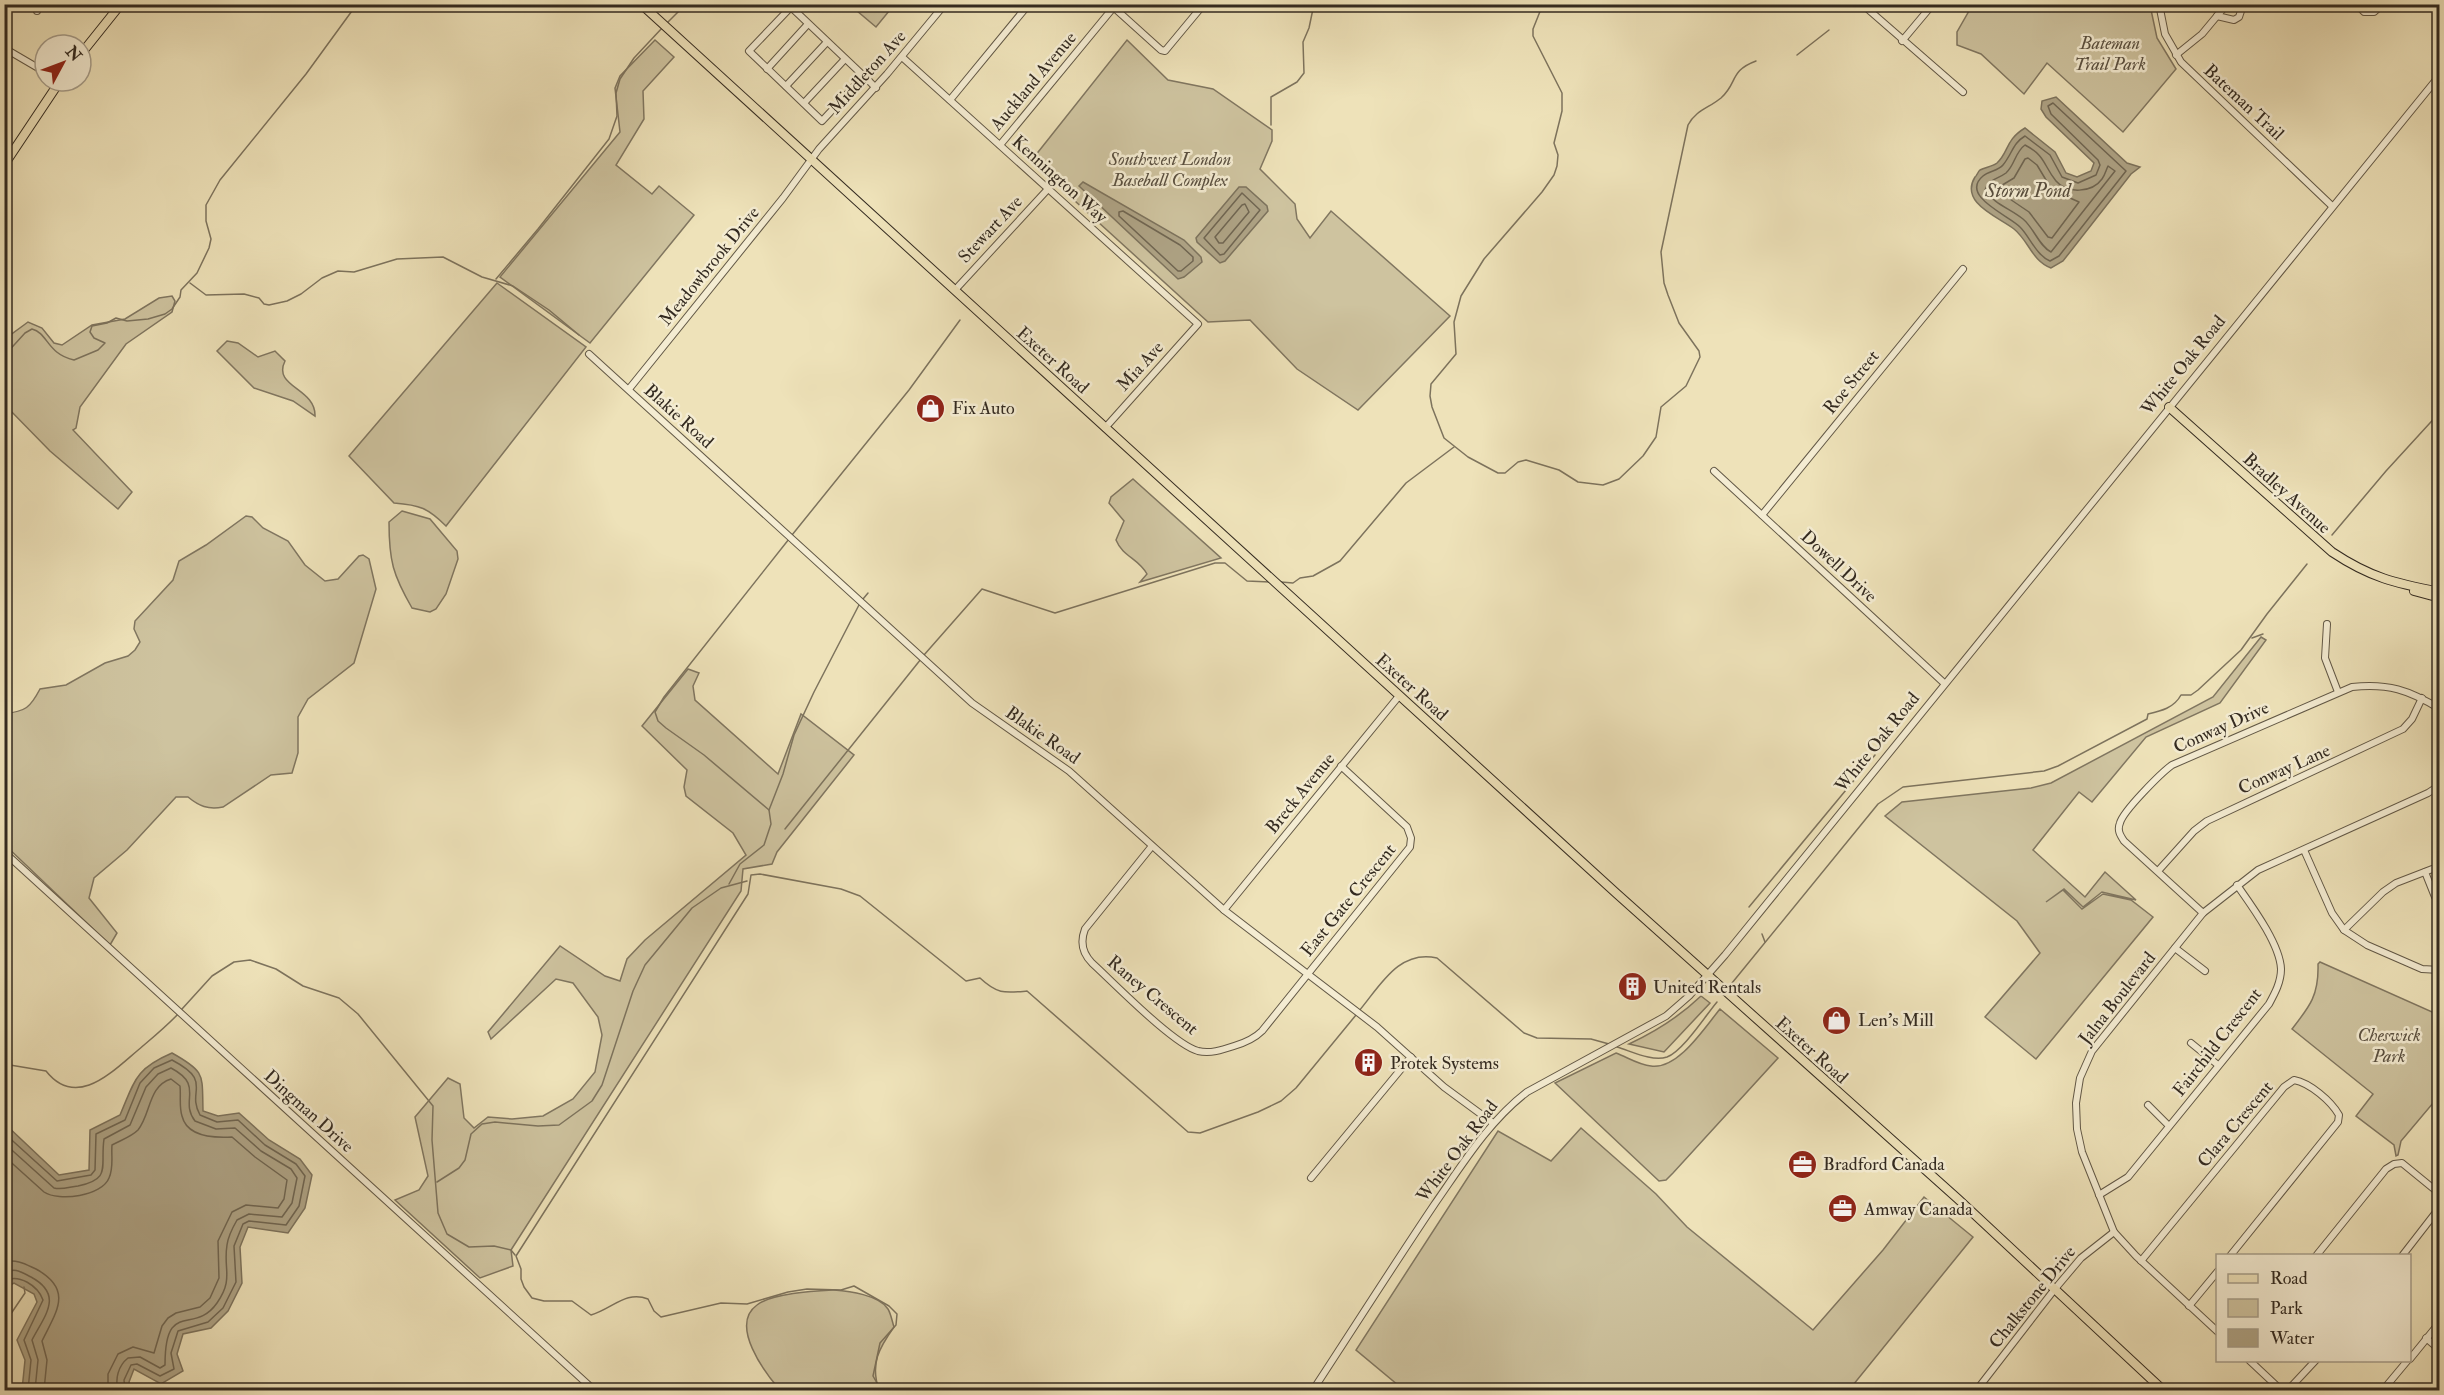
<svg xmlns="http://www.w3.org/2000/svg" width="2444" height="1395" viewBox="0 0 2444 1395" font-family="'IM FELL Double Pica',serif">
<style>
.green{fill:#cec39f;stroke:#807660;stroke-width:1.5}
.water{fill:#aea385;stroke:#7d735d;stroke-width:1.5}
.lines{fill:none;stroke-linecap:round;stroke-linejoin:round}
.shore{stroke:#706652;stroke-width:1.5}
.stream{stroke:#7d735d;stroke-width:1.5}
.minor-casing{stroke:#625846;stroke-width:8}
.major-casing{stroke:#332a20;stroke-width:10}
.minor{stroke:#f4ecd2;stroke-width:6}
.major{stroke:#eee2b9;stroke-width:8}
.labels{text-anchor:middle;stroke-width:5;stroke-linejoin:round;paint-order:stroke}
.park-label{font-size:18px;font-style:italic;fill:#5a5040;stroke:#f4ecd2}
.street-label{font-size:18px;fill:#332a20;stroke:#f4ecd2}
.poi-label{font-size:18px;fill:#332a20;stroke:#f4ecd2;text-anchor:start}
.water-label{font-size:20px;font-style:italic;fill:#584e3e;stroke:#f4ecd2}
</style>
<rect width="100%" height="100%" fill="#eee2b9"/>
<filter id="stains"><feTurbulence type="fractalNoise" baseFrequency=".00333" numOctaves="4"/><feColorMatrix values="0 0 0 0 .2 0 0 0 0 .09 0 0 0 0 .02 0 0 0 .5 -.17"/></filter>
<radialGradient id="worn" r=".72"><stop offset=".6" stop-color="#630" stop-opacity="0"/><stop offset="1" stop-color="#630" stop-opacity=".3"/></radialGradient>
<g class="green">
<polygon points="1973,4 2150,5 2157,38 2176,69 2123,132 2047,63 2024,94 1981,54 1957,45 1957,32"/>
<polygon points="850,5 894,5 876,27"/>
<polygon points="655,40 674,57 643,91 644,119 616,165 652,194 659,186 694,215 590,343 500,277 620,132 615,88 620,76"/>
<polygon points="1127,40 1168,80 1213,89 1272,130 1272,141 1260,169 1295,204 1297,219 1310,238 1331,211 1450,316 1358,410 1297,369 1250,320 1208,322 1031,161"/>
<path d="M497,283L586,347L446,526C428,508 420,505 394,503L349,456Z"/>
<polygon points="172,296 175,301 172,312 126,344 80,407 76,428 73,430 132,492 118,509 50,451 5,405 5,339 28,322 42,328 54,343 62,345 92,325 125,319 159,298"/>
<path d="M227,341L238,343L258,357L275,351L285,361C272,387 316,388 315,416L293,401L254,388L217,351Z"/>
<path d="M1133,479L1221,558L1140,582L1147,574C1138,558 1123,557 1116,540L1124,521L1109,503L1111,497Z"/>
<path d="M402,511L430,519L457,551L458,559L446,594L436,609L430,612L412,608C393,575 389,561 389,522Z"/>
<path d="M246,516L252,517L263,528L288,541L305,565L325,581L338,579L359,556L363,555L369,559L376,589L354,663L308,699L298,717V753L292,773L271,775L223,807C208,810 199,806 188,797H176L127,850L94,878L89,898L117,933L110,945L5,845L4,714C26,711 30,708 40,689L66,685L105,663L128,656L135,650L140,642L134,629L135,621L173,580L179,561L206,545Z"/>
<polygon points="2261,637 2266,640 2220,703 2146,737 2092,802 2079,792 2033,850 2085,897 2105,872 2136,900 2102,892 2083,907 2064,889 2046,902 2063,890 2082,909 2103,894 2131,900 2153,917 2036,1059 1985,1017 2040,953 2017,921 1885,816 1902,802 2031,788 2051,783 2213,697"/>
<polygon points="688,669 699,673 693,686 695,700 778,774 801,714 854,755 777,852 772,864 743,869 741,891 511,1250 513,1266 480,1278 395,1200 419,1190 428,1176 415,1117 448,1078 460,1084 464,1118 474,1128 488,1117 512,1119 543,1116 573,1099 595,1072 602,1035 598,1017 573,983 556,979 491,1039 488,1032 560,946 605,976 620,981 627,959 645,940 746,855 733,833 686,796 684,787 687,770 642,726"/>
<path d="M2320,962L2432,1012L2439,1010V1096L2401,1141L2398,1155L2396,1156L2394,1145L2356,1116L2373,1094L2292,1029C2310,1006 2319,995 2318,964Z"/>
<path d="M1701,996L1710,1003L1664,1052L1629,1044C1657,1031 1679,1017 1701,996Z"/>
<path d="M1720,1009L1778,1058L1673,1173L1666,1180L1659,1181L1555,1083L1616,1053C1627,1057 1639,1065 1651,1066C1678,1070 1705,1027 1720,1009Z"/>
<polygon points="1581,1128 1656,1194 1687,1227 1813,1330 1883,1250 1924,1197 1973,1237 1849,1390 1404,1390 1356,1350 1498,1131 1551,1161"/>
<path d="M834,1290C849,1291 879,1295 888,1309C891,1314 892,1321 894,1327C879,1348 870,1364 879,1390H780C765,1373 729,1325 757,1305C772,1293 815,1291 834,1290Z"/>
</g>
<g class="water">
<path d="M2056,97L2127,163L2140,167L2131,174L2063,261L2051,268C2032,261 2029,241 2014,229C1999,217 1959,203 1975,177C1976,177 1979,170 1980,170C1985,167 1992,167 1997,163C2009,152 2005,140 2025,128L2055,152L2066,173L2077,177L2091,171L2094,163L2046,117L2041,109L2042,101Z"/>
<polygon points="1083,182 1184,240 1201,257 1202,262 1184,277 1178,279 1079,186"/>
<polygon points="1239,187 1246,187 1267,206 1268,211 1225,261 1220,263 1197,242 1196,238"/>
<path d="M172,1053C206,1072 202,1074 203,1111L218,1116L239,1113L269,1140L300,1159L312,1175L305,1208L288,1233L248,1227L240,1247L242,1283L228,1311L211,1328L183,1334L177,1354L183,1371L161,1384L134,1369L129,1382L131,1390H22L25,1360L17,1340L37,1302L34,1294L14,1283L5,1288V1124L59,1175L89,1170L90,1130L120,1115C135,1080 135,1069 172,1053Z"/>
</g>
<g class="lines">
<g class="shore">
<path d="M2053,103L2126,171L2059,256L2050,261C2036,255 2030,237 2020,227C2010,216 1959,196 1983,176C1989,171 1998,171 2003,165C2012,154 2013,143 2025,136L2050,155L2062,177L2078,183L2096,175L2100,165L2098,160L2051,114L2048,106Z"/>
<path d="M2025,145C2046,156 2043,165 2056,181C2067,194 2092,193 2102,179C2105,175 2106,170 2108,166L2115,171L2051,252C2039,246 2034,228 2023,219C2011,209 1994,204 1985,190C1988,179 1998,179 2006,173C2015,165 2015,152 2025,145Z"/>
<polygon points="2028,158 2037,165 2052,190 2079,202 2052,238 2048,237 2029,212 1998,191 1999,187 2014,178 2025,159"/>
<polygon points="1242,193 1260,210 1224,254 1220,255 1204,238"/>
<polygon points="1245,204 1249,212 1223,243 1219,243 1215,237 1242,205"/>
<polygon points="1123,211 1180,245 1193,257 1193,261 1181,271 1178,271 1119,216 1119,212"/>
<path d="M4,1133L57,1181L91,1175L95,1170L96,1134L125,1120L140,1083L154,1068L172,1060C214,1082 186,1090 200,1115L217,1122L238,1120L265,1145L296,1164L305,1176L299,1206L286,1225L249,1221L243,1224L234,1246L236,1282L223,1308L208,1322L178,1331L171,1353L174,1369L160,1376L137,1364L131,1365L124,1380L125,1390"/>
<path d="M4,1143L54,1188C62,1190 69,1187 78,1186C112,1179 100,1167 104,1139L130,1125L146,1087L158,1074L171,1068C205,1086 179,1100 195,1121L216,1129L235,1128L261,1151L291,1169L297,1178L292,1203L282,1217L249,1214L237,1220C233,1227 228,1237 227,1245C223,1269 234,1279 217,1303C194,1336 165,1298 165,1365L160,1368L140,1357L128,1358C118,1366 115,1379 118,1390"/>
<path d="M4,1156L44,1192C59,1202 102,1196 109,1178C114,1168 111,1155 112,1145C121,1140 131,1137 138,1130C151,1114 148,1086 171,1079L180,1086C181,1096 179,1107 182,1116C187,1137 215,1138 232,1137L255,1157L287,1180L284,1199L278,1208L246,1205L232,1212L218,1241L219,1278L210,1298L200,1307L176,1313L168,1318L162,1326L154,1353L133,1347L118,1354L108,1374V1390"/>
<path d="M4,1262C17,1259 25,1264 36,1269C74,1290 56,1312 42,1341L47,1360L44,1390"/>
<path d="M4,1273C15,1267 21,1272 31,1277C64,1295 45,1315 32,1340L38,1360L35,1390"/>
<path d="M4,1281C19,1273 38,1286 43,1300L24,1340L31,1360L28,1390"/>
</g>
<g class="stream">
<path d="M1543,4L1533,29V36L1562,93V111L1554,143L1558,155L1557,166L1554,175L1542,192L1484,259L1461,296L1454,322L1456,354L1431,384L1430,396L1432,407L1444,438L1468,457L1498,473H1505L1518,462L1526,460L1559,470L1578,482L1603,485L1619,479L1643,456L1656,437L1661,407L1686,386L1700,357L1699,351L1679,323L1668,295L1664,283L1661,252L1688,125C1696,110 1709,108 1721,98C1738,83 1729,71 1756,61"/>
<polyline points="666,24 686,4"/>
<polyline points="1797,55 1829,30"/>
<polyline points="1271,125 1271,97 1297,82 1304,73 1303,42 1309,28 1314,4"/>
<polyline points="496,279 538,229 609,139 617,116 616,93 620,79 634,58 663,27"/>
<polyline points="190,283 206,295 244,294 259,298 264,304 269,305 287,301 301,294 322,278 338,271 354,272 397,259 443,257 482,277 513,286 549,310 579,335"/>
<path d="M4,356L25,333L32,329C48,333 47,354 74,360L98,350L105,343L94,338L90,332L92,326L107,323L116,318L127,321L148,319L165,314L172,309L180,297L181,290L197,273L209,248L211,239L206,221V205L220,180L306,74L357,4"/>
<polyline points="792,535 909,390 960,320"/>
<polyline points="2332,535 2386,471 2440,412"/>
<polyline points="1281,582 1293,583 1300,578 1313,576 1340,561 1406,483 1454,447"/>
<polyline points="863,599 868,593"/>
<polyline points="2252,638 2263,634"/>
<polyline points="924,655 982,589 1055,613 1215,563 1225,563 1247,581 1270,582"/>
<polyline points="769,810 704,755 666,728 658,721 655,712 664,697 789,539"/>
<polyline points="785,829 921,659"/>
<polyline points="729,884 740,864 764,845 771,824 769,810 783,774 794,735 814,692 860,603"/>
<polyline points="1749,907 1875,755"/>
<polyline points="1762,934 1765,942"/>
<path d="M1732,983L1878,804L1903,787L2044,771L2058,766L2147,719L2148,714C2161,711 2174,708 2181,695H2191L2198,690L2241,650L2267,614L2307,564"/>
<polyline points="182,1009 212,976 234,962 250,960 276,969 303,986 339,998 358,1014 433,1106 432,1140 438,1213 447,1234 469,1247 494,1246 511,1250 515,1255"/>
<path d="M1359,1011C1380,986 1399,949 1437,958L1524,1033L1537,1038L1591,1039L1609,1044"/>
<path d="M1617,1047C1631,1051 1652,1062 1667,1057C1683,1051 1706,1015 1717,1002"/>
<path d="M4,1064L46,1071C76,1109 111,1073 137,1051C151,1039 166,1027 179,1013"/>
<polyline points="437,1182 459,1168 465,1160 471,1134 482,1124 495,1122 538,1126 559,1125 592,1101 602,1085 633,991 645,965 692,908 721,888 747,881"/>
<polyline points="4,1324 25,1293 24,1287"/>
<path d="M881,1390L873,1376L880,1343L896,1325L897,1314L889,1306L854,1286L841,1290L807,1289L788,1292L747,1304L721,1303L661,1317L654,1311L648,1299C626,1290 612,1309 591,1315L572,1301H544L532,1298L524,1287L521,1279V1269L516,1256L748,894L751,875L760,874L841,889L860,896L966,981L980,978C997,994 1004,993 1027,991L1188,1132L1200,1133L1258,1112L1281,1101L1296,1088L1356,1015"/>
</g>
<defs>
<g id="minor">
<polyline points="1110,4 1161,50 1165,51 1204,4"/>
<polyline points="1862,4 1963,92"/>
<polyline points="2159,4 2165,34 2181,62 2332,206"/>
<polyline points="2356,4 2364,12 2374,12 2383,4"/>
<polyline points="37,11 37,4"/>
<polyline points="2217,16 2234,20 2239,17 2241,11 2239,4"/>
<polyline points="1902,41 1933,4"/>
<polyline points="4,48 45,72"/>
<polyline points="2176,55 2202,34 2227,4"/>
<polyline points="902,57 1198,324 1105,428"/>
<polyline points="767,69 808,24"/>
<polyline points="864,76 822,121 749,51 791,7 870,82 876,88"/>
<polyline points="786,86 827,42"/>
<polyline points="950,100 1029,4"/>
<polyline points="804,103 845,59"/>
<polyline points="1000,145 1113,8"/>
<polyline points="955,290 1048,189"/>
<polyline points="589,354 972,703 1069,771 1224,910 1377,1027 1444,1087 1493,1123"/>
<polyline points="629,389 783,198 819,149 887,74 945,4"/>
<polyline points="1714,471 1944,683"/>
<polyline points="1762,515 1963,269"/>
<polyline points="2327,624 2325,658 2338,692"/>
<path d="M1152,846L1085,929C1080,942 1082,953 1092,963C1114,983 1173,1044 1198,1051C1210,1054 1222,1050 1234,1046C1244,1043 1254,1039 1262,1031L1410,847L1411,838L1407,827L1341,766"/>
<polyline points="2304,850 2332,913 2344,930 2367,945 2422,969 2440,970"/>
<polyline points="4,852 594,1390"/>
<polyline points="2158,871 2194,831 2207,821 2403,729 2412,719 2422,698"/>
<polyline points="2425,872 2435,897"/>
<polyline points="1224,910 1399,696"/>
<path d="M2203,913L2124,841C2120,835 2117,830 2120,823C2123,811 2161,773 2172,765L2352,687C2388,683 2409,690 2440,709"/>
<polyline points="2344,930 2383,892 2396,883 2440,866"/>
<polyline points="2175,948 2205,971"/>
<polyline points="2191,1043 2218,1065"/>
<polyline points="2148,1105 2169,1126"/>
<polyline points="1311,1178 1411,1057"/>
<path d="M2099,1195L2128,1177L2269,1004C2275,993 2281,982 2281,969C2280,944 2251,905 2237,885"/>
<polyline points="2316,1256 2386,1169 2394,1164 2402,1163 2440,1194"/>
<polyline points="2402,1256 2440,1207"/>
<path d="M2141,1261L2284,1087L2294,1080C2310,1083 2331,1101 2339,1115L2338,1122L2230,1256"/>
<polyline points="2189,1306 2218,1271"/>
<polyline points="2218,1332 2136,1256 2114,1232 2082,1152 2077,1129 2076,1103 2080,1078 2092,1051 2203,913 2258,870 2428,793 2440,785"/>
<polyline points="2426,1338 2440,1350"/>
<polyline points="2410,1359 2440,1322"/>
<polyline points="2249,1360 2281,1390"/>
<polyline points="1979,1387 2054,1290 2081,1258 2114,1232"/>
<path d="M1313,1390C1353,1329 1393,1266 1434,1205C1462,1165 1488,1122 1527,1092L1666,1016L1689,996L1725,955L2440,75"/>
<polyline points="2288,1390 2316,1360"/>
<polyline points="2383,1390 2408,1360"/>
</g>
<g id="major">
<polyline points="641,4 1616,893 1958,1199 2163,1390"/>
<polyline points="81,54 121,4"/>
<polyline points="4,165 60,81"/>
<path d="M2169,407L2332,552C2371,578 2395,583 2440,592"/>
<polyline points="2414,591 2440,598"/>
</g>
</defs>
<use href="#minor" class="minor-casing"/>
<use href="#major" class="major-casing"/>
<use href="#minor" class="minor"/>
<use href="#major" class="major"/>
</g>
<defs>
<symbol id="shop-disc" viewBox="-11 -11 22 22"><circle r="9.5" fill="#8f2418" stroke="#f4ecd2"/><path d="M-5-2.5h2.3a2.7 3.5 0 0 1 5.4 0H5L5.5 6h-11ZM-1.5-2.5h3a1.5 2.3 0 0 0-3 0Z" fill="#fff"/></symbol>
<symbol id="building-disc" viewBox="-11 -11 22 22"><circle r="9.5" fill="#8f2418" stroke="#f4ecd2"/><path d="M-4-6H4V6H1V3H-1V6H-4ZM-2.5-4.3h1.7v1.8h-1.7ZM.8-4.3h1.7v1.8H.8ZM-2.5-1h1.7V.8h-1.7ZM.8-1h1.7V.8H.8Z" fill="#fff"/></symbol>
<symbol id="office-disc" viewBox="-11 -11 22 22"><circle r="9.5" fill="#8f2418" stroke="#f4ecd2"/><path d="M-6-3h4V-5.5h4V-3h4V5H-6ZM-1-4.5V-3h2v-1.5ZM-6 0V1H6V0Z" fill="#fff"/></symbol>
</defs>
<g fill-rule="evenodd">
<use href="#shop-disc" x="914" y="392" width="33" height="33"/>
<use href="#building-disc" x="1616" y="970" width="33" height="33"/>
<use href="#shop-disc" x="1820" y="1004" width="33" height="33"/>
<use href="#building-disc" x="1352" y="1046" width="33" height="33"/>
<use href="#office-disc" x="1786" y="1148" width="33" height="33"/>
<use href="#office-disc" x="1826" y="1192" width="33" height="33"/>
</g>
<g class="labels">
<g class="park-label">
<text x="2110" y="49">Bateman<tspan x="2110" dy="21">Trail Park</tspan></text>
<text x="1170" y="165">Southwest London<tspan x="1170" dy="21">Baseball Complex</tspan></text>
<text x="2389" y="1041">Cheswick<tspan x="2389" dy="21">Park</tspan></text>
</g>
<g class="street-label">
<text transform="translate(867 72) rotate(-48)" y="6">Middleton Ave</text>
<text transform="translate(1033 81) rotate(-50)" y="6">Auckland Avenue</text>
<text transform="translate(2244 102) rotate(43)" y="6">Bateman Trail</text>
<text transform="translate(1060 179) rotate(42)" y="6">Kennington Way</text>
<text transform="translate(990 229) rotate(-47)" y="6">Stewart Ave</text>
<text transform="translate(709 266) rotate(-51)" y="6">Meadowbrook Drive</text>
<text transform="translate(1053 360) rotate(42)" y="6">Exeter Road</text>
<text transform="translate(2183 365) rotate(-51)" y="6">White Oak Road</text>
<text transform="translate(1140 366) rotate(-48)" y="6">Mia Ave</text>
<text transform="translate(1851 382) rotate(-51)" y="6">Roe Street</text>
<text transform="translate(679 416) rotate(42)" y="6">Blakie Road</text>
<text transform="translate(2287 493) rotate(42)" y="6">Bradley Avenue</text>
<text transform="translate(1839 566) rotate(43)" y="6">Dowell Drive</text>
<text transform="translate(1412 687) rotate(42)" y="6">Exeter Road</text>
<text transform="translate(2221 727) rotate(-24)" y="6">Conway Drive</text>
<text transform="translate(1043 735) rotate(35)" y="6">Blakie Road</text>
<text transform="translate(1877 742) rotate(-51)" y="6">White Oak Road</text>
<text transform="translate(2284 769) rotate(-24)" y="6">Conway Lane</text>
<text transform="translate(1300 793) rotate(-51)" y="6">Breck Avenue</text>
<text transform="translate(1348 900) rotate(-51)" y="6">East Gate Crescent</text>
<text transform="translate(1153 995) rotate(40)" y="6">Raney Crescent</text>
<text transform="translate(2117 998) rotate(-52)" y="6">Jalna Boulevard</text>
<text transform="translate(2217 1042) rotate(-52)" y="6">Fairchild Crescent</text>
<text transform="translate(1812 1050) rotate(42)" y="6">Exeter Road</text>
<text transform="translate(309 1111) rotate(42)" y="6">Dingman Drive</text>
<text transform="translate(2235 1124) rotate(-50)" y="6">Clara Crescent</text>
<text transform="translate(1457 1151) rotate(-53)" y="6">White Oak Road</text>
<text transform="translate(2032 1297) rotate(-51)" y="6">Chalkstone Drive</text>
</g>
<g class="poi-label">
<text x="952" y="414">Fix Auto</text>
<text x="1653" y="993">United Rentals</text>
<text x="1858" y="1026">Len's Mill</text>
<text x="1390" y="1069">Protek Systems</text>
<text x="1823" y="1170">Bradford Canada</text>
<text x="1864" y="1215">Amway Canada</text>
</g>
<g class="water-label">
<text x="2028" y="197">Storm Pond</text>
</g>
</g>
<rect width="2444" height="1395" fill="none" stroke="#eee2b9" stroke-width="24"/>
<rect x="6" y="6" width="2432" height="1383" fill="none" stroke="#332a20" stroke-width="3"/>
<rect x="12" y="12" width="2420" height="1371" fill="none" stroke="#332a20" stroke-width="1.5"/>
<rect x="2216" y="1254" width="195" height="108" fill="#f4ecd2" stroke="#a79e8b" stroke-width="1.5"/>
<rect x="2228" y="1274" width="30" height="9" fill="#eee2b9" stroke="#a79e8b" stroke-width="1.5"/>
<text x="2270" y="1284" font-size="18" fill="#332a20">Road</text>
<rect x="2228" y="1299" width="30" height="18" fill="#cec39f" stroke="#a79e8b" stroke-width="1.5"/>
<text x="2270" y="1314" font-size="18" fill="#332a20">Park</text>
<rect x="2228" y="1329" width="30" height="18" fill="#aea385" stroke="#a79e8b" stroke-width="1.5"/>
<text x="2270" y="1344" font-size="18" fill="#332a20">Water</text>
<g transform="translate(63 63) rotate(49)"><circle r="28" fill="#f4ecd2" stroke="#a79e8b" stroke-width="1.5"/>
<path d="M0-4.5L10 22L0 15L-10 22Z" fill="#8f2418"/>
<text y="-9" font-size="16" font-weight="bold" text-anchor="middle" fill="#332a20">N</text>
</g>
<rect width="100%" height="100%" filter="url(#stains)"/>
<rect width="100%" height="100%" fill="url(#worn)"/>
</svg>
